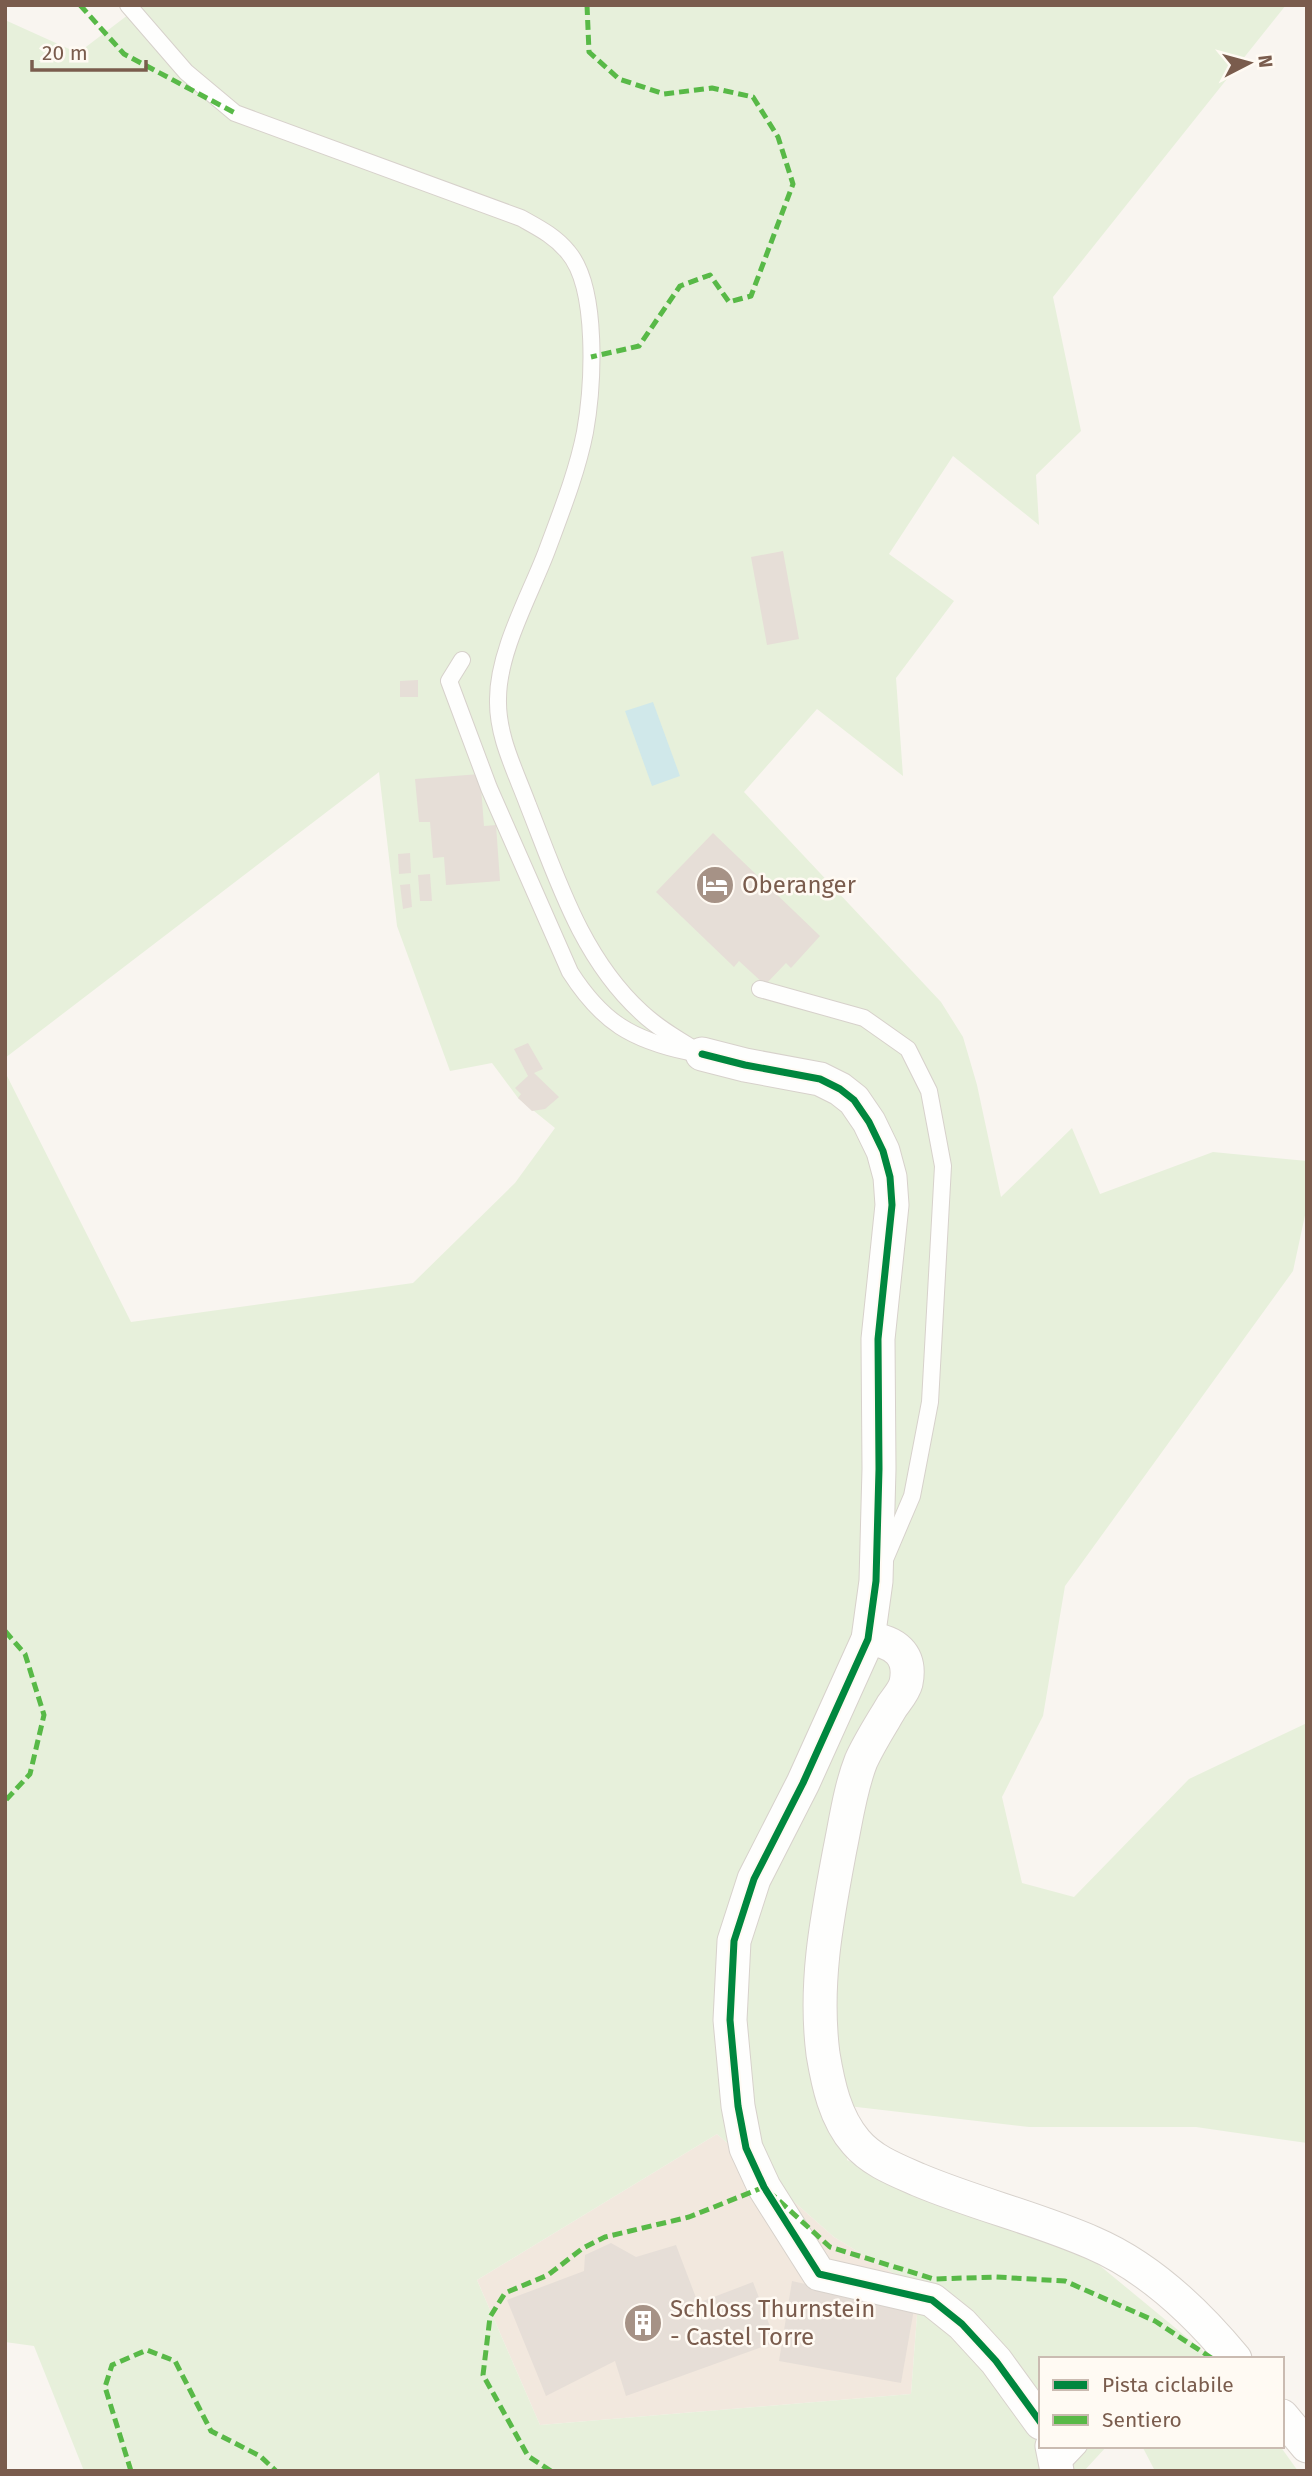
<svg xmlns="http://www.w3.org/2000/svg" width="1312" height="2476" viewBox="0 0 1312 2476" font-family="'Fira Sans',sans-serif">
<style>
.residential{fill:#f2e8de}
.green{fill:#e7f0db;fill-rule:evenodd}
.water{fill:#d0e8ea}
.building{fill:#e6ded7}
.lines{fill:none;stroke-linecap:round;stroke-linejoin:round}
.service-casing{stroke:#d7d1cb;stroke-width:18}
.minor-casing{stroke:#d7d1cb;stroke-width:35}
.service{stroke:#fefefd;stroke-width:16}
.minor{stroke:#fefefd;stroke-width:33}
.quiet{stroke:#58b947;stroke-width:5;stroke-dasharray:10 5;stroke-linecap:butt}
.cycleway-casing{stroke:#fffaf3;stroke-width:11}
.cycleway{stroke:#00873e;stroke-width:7}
.labels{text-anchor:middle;stroke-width:5;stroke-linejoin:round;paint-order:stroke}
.poi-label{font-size:24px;fill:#7a5c4d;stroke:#fffaf3;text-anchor:start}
</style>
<rect width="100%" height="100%" fill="#f9f5f0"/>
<polygon class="residential" points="717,2134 834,2237 919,2289 911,2394 540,2425 477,2280"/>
<g class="green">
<path d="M141,5H1286L1053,297L1081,431L1036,475L1039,525L953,456L889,554L954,601L896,678L903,776L817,709L744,792L941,1002L963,1037L977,1085L1001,1197L1072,1128L1100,1194L1213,1152L1307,1161V1206L1293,1271L1065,1586L1043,1716L1002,1797L1022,1883L1074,1897L1189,1779L1307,1723V2143L1196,2127H1029L848,2106L847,2160L1093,2260L1213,2359H1041V2446H1107L1084,2471H84L34,2346L5,2342V1072L131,1322L413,1283L515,1183L555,1128L518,1098L492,1063L450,1071L397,926L379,772L5,1058V20L78,53ZM717,2134L834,2237L919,2289L911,2394L540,2425L477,2280Z"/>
<polygon points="1142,2446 1280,2446 1298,2471 1155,2471"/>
</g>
<polygon class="water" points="653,702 680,776 652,786 625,711"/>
<g class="building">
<polygon points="783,551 799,639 767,645 751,557"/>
<polygon points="418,680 418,697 400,697 400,681"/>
<polygon points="480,774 484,826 496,825 500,881 446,885 444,857 433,858 430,822 419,822 415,779"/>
<polygon points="713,833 820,936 791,968 786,963 765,985 739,961 734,967 656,892"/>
<polygon points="410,853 411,873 399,874 398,854"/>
<polygon points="430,874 432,901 420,901 418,875"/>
<polygon points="410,884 412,907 403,909 400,885"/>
<polygon points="528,1043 543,1069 534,1073 559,1097 545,1109 532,1111 518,1098 521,1094 515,1088 528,1076 514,1049"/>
<polygon points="611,2243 636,2257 676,2245 698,2303 753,2282 776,2342 626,2396 615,2361 546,2396 507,2300 584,2271 585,2255"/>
<polygon points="792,2281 914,2309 901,2383 779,2361"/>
</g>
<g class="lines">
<defs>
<g id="service">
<path d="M128,5L186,72L235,113L521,218C539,228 555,236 568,252C599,288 593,387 585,432C577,473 560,515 546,553C529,597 498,652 498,699C497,736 515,770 528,805C557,878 581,957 641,1012C659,1029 681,1041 702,1054"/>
<path d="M462,660L449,681L489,788L570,972C602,1022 632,1040 689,1052"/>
<polyline points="760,989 864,1018 908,1049 929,1091 943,1166 930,1402 912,1496 886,1557"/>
<polyline points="1058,2468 1079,2446"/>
</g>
<g id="minor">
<polyline points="702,1054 745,1065 820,1079 840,1089 854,1100 869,1122 883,1151 890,1177 892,1205 878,1339 879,1469 876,1581 868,1639 803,1783 754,1879 734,1941 730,2020 738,2106 746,2148 764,2187 819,2274 932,2300 962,2324 996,2361 1041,2423"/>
<path d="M868,1639C894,1641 912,1654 906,1683C904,1691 897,1699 892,1706C882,1723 869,1743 861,1761C850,1789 846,1820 840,1849C827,1918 814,1983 823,2054C828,2084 835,2118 856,2142C872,2161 896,2170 919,2180C976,2204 1036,2218 1093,2243C1149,2267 1197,2313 1235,2359"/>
<polyline points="1282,2416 1307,2446"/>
<polyline points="1052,2446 1057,2471"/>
</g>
</defs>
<use href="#service" class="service-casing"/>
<use href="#minor" class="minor-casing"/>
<use href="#service" class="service"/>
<use href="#minor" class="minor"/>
<g class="quiet">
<polyline points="80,5 124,54 235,113"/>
<polyline points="587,5 589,52 619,79 664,94 712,88 753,97 778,137 793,184 751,296 729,302 710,275 680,286 639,346 591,357"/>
<polyline points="5,1631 25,1654 44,1715 30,1774 5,1801"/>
<polyline points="131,2471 105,2387 112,2365 147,2350 175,2361 211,2431 260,2456 276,2471"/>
<polyline points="551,2471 528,2456 483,2375 490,2317 505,2293 548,2275 583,2248 605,2237 689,2217 764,2187 830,2247 934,2279 996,2277 1065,2281 1155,2321 1213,2359"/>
</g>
<defs>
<polyline id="cycleway" points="702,1054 745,1065 820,1079 840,1089 854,1100 869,1122 883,1151 890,1177 892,1205 878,1339 879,1469 876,1581 868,1639 803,1783 754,1879 734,1941 730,2020 738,2106 746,2148 764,2187 819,2274 932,2300 962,2324 996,2361 1041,2423"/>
</defs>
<use href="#cycleway" class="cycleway-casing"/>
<use href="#cycleway" class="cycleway"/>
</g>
<defs>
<symbol id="hotel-disc" viewBox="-11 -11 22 22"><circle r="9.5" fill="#a69286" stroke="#fffaf3"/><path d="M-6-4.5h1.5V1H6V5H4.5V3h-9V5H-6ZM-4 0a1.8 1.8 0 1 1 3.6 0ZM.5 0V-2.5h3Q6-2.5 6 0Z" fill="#fff"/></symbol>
<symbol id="building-disc" viewBox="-11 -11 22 22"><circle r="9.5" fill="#a69286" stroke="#fffaf3"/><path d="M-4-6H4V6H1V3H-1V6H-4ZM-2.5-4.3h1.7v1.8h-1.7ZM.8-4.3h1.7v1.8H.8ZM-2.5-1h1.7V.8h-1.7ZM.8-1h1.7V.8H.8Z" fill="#fff"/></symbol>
</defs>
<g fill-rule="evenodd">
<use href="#hotel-disc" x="693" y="863" width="44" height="44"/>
<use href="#building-disc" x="621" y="2301" width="44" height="44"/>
</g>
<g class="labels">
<g class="poi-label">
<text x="742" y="893">Oberanger</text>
<text x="670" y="2317">Schloss Thurnstein<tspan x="670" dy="28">- Castel Torre</tspan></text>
</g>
</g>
<rect width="1312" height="2476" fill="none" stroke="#7a5c4d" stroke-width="14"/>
<rect x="1039" y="2357" width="245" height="91" fill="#fffaf3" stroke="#cabbb1" stroke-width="2"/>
<rect x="1053" y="2380" width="35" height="10" fill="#00873e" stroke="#cabbb1" stroke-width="2"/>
<text x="1102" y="2392" font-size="21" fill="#7a5c4d">Pista ciclabile</text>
<rect x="1053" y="2415" width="35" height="10" fill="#58b947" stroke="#cabbb1" stroke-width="2"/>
<text x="1102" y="2427" font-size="21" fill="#7a5c4d">Sentiero</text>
<g transform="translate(1249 63) rotate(84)" stroke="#fffaf3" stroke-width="5" paint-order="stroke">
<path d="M0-5L12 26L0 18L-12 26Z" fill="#7a5c4d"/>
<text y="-10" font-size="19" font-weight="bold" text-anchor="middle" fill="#7a5c4d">N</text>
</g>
<path d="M32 60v10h114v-10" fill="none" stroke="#7a5c4d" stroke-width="3.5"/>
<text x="42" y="60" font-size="21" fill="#7a5c4d" stroke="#fffaf3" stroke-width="5" paint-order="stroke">20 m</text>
</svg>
